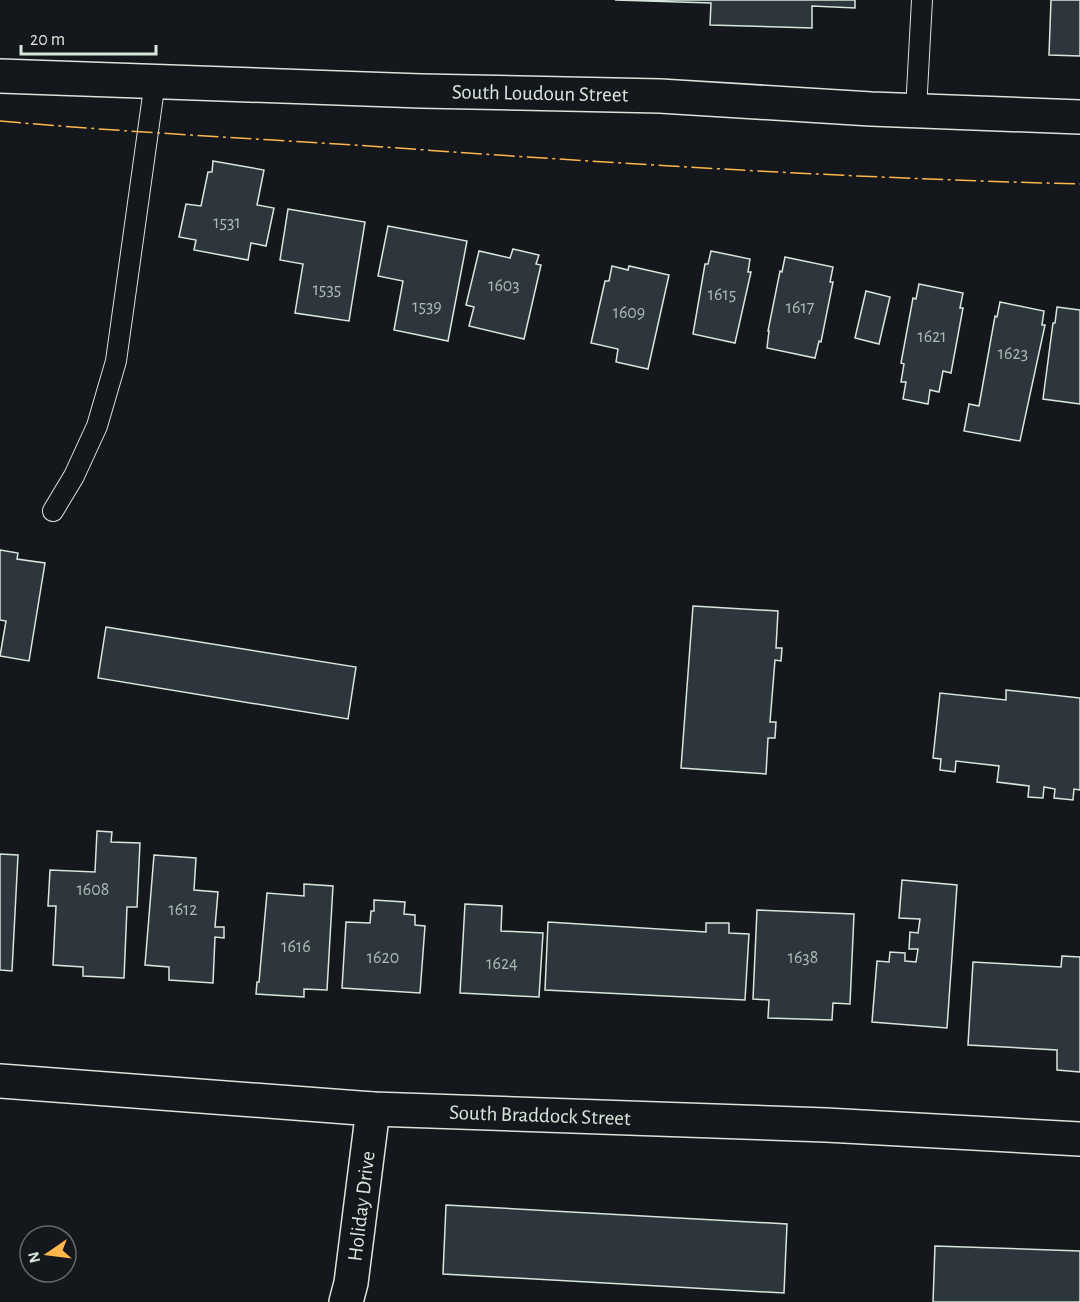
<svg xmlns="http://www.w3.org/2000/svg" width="1080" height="1302" viewBox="0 0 1080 1302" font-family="'Alegreya Sans',sans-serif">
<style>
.building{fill:#2c363c;stroke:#d8e6dc;stroke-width:1.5}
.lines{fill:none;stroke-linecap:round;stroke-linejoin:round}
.service-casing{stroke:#d8e6dc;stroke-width:22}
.minor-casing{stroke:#d8e6dc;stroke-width:36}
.tertiary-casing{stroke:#d8e6dc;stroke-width:36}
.service{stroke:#14181c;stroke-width:20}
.minor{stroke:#14181c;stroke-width:33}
.tertiary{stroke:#14181c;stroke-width:33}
.power{stroke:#ffb74d;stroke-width:1.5;stroke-dasharray:21 4.5 3 4.5;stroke-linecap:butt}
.labels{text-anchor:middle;stroke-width:4.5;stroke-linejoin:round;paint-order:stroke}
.number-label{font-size:18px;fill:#adbab4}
.street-label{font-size:21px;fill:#d8e6dc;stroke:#14181c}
</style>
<rect width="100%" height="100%" fill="#14181c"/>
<g class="building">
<polygon points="615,0 855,0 855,8 812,6 812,28 710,25 711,3"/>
<polygon points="1051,0 1080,0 1080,56 1049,55"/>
<polygon points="213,161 264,170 257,205 274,208 266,246 251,243 248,260 194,250 196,240 179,237 186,204 201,206 208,172 212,172"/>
<polygon points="288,209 365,222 349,321 295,313 303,264 280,260"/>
<polygon points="388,226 467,241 448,341 394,330 403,281 378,276"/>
<polygon points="513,249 539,255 536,264 541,265 524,339 469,326 474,307 466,305 479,251 510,258"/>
<polygon points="711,251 750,259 748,272 751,272 735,343 693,334 705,264 708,264"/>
<polygon points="785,257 833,267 830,282 833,282 821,342 819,341 815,358 767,348 769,331 768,331 780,271 782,272"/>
<polygon points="612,266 628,270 629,266 669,275 648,369 616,362 618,349 591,343 605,281 609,281"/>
<polygon points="919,284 963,293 960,308 963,308 951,373 943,371 939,392 930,390 928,404 903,399 906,382 901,382 904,364 901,363 913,298 916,299"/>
<polygon points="866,291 890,297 879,344 855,338"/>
<polygon points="1000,302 1044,311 1042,325 1045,325 1020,441 964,431 969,404 979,406 995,316 997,317"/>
<polygon points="1057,307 1080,310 1080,404 1043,399 1053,323 1055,323"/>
<polygon points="0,550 18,553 17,559 45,563 29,661 0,656 6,621 0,620"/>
<polygon points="693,606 778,611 776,648 782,648 781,661 775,660 770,722 776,722 775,738 768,738 766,774 681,768"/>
<polygon points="106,627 356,667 348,719 98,678"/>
<polygon points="1006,690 1080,698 1080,790 1074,789 1073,800 1054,798 1055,789 1044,787 1043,798 1028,797 1029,786 997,782 999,766 956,761 955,772 940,770 941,759 933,758 940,693 1006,700"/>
<polygon points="97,831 112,832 111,842 140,843 137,907 127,907 124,978 83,976 83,967 53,965 56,906 48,906 50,870 95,872"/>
<polygon points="0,854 18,855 12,971 0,970"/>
<polygon points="154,855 196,858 194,890 218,892 215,927 224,927 224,938 215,937 213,983 169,980 169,967 145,965"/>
<polygon points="902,880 957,885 947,1028 872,1022 877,961 889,962 890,952 905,953 905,961 916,962 918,949 909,949 910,932 918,933 920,919 899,918"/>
<polygon points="304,884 333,886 327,990 304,989 304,997 256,994 257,982 259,982 267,893 304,896"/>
<polygon points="374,900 405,902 404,914 415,915 415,925 425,926 420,993 342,988 346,922 370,923 371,911 374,911"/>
<polygon points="465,904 502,906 501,931 543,933 539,997 460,993"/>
<polygon points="757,910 854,914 850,1004 833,1003 832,1020 768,1018 769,1000 753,999"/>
<polygon points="548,922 706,932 706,923 729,923 729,933 749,934 745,1000 545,990"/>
<polygon points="1062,956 1080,957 1080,1072 1057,1070 1057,1050 968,1045 973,962 1061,967"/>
<polygon points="446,1205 787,1224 784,1293 443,1274"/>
<polygon points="935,1246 1080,1251 1080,1302 933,1302"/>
</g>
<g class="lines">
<defs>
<g id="service">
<polyline points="916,110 922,0"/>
<polyline points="53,511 74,476 97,426 116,361 155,81"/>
</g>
<g id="minor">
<polyline points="0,1081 373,1109 826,1125 1080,1139"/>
<polyline points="346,1302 351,1283 373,1109"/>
</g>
<polyline id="tertiary" points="0,76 421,91 660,96 871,109 1080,117"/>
</defs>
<use href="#service" class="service-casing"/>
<use href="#minor" class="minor-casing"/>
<use href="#tertiary" class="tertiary-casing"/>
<use href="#service" class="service"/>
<use href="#minor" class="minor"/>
<use href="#tertiary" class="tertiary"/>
<path class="power" d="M0,121C123,132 246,138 369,146C606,163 843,178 1080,184"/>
</g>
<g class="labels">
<g class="number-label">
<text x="227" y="228">1531</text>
<text x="504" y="291">1603</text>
<text x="327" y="295">1535</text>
<text x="722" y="300">1615</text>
<text x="427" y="312">1539</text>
<text x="800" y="313">1617</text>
<text x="629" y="318">1609</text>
<text x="932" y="342">1621</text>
<text x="1013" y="359">1623</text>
<text x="93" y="895">1608</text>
<text x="183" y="915">1612</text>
<text x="296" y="952">1616</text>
<text x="383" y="963">1620</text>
<text x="803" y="963">1638</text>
<text x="502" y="969">1624</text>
</g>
<g class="street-label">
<text transform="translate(540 93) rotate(1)" y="7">South Loudoun Street</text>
<text transform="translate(540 1115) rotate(2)" y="7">South Braddock Street</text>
<text transform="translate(361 1206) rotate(-83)" y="7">Holiday Drive</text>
</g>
</g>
<g transform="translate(48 1254) rotate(256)"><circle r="28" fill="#14181c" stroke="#626a69" stroke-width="1.5"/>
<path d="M0-4.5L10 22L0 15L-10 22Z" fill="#ffb74d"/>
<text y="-9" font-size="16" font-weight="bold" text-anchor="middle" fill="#d8e6dc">N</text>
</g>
<path d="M21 45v9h135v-9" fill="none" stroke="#d8e6dc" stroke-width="3"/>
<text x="30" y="45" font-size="18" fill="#d8e6dc" stroke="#14181c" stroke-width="4.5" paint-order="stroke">20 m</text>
</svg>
